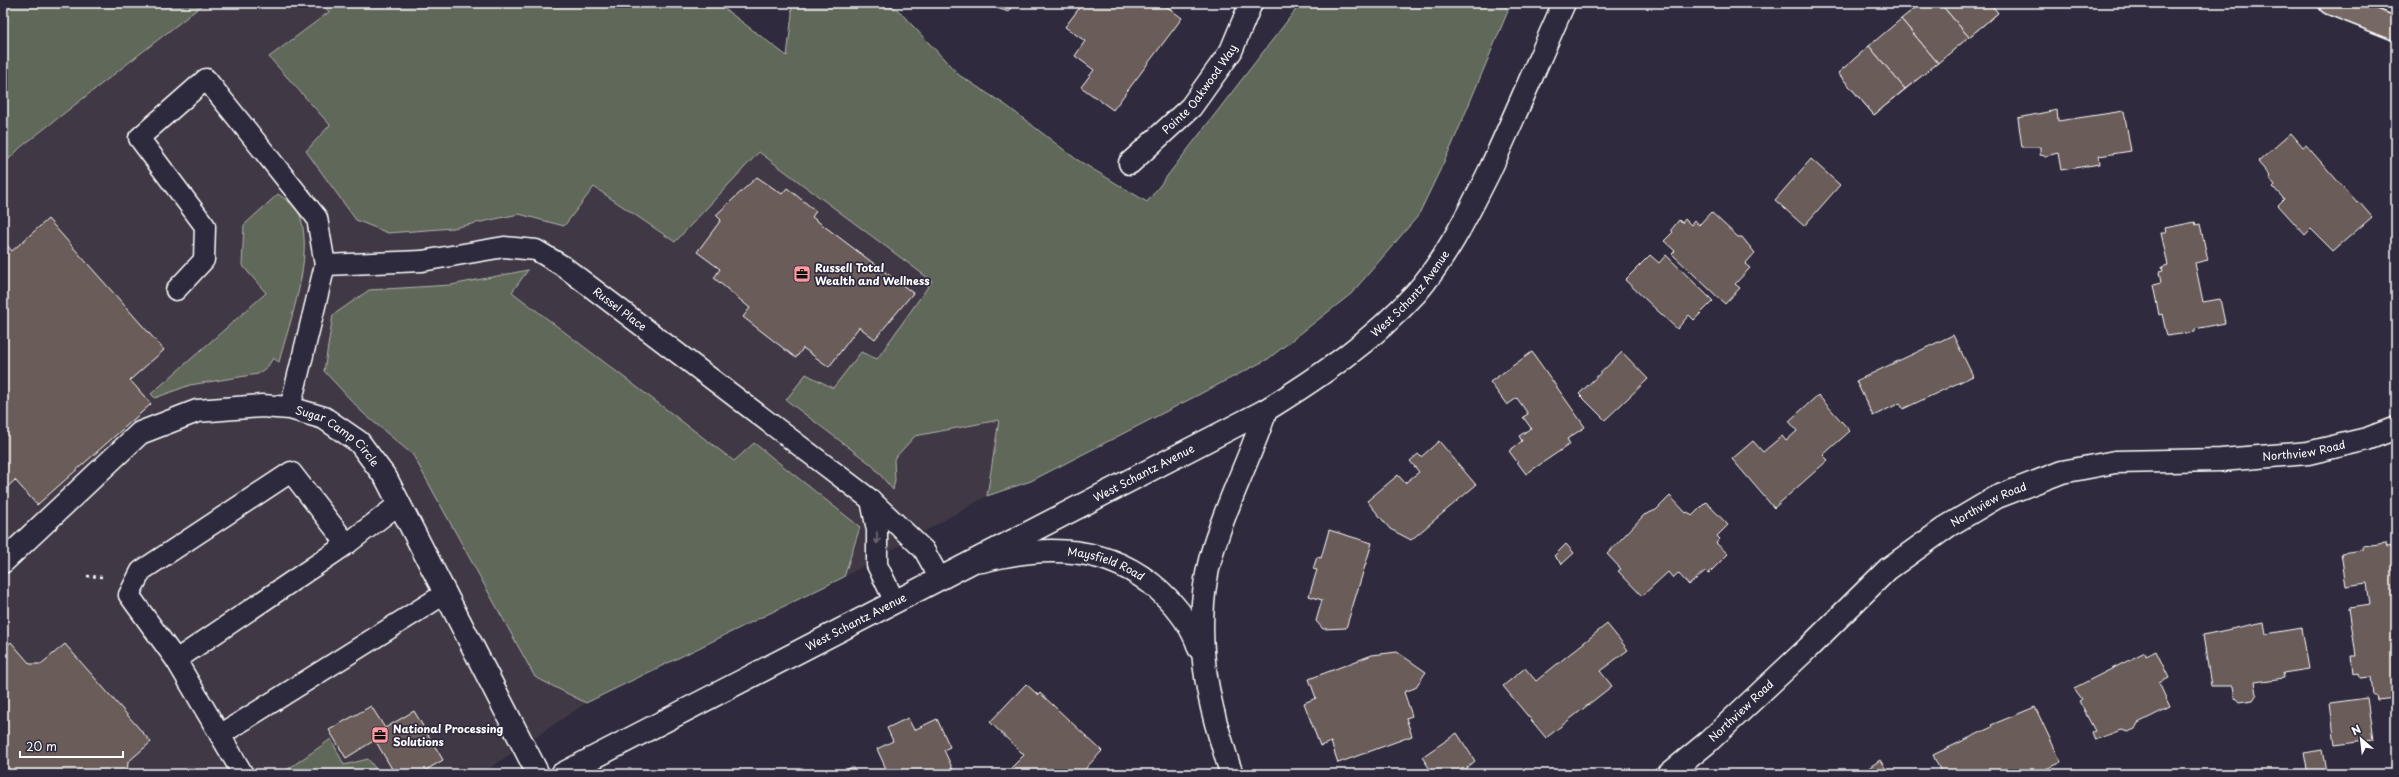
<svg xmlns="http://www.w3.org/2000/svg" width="2399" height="777" viewBox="0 0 2399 777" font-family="'Playpen Sans',sans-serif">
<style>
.built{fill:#413945}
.green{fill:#61675a;stroke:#b0b3ac}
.building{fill:#6a5b58;stroke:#fff}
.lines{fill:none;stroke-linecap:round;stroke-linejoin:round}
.lane-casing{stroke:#fff;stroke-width:23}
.street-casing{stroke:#fff;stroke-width:25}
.secondary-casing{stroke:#fff;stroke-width:25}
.primary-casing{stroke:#fff;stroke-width:25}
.path{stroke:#fff;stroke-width:2.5;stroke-dasharray:3 3;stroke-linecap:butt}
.lane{stroke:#2f2a3d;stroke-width:20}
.street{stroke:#2f2a3d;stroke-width:22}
.secondary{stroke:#2f2a3d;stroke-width:22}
.primary{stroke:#766964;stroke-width:22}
.oneway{stroke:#6d6a77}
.labels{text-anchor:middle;stroke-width:3.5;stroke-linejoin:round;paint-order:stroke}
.street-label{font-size:11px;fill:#fff;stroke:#2f2a3d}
.poi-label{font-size:11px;font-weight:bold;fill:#fff;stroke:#2f2a3d;text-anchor:start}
</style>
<rect width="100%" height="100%" fill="#2f2a3d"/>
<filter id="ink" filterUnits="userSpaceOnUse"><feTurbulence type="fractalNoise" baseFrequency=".025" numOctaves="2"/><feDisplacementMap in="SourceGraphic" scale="8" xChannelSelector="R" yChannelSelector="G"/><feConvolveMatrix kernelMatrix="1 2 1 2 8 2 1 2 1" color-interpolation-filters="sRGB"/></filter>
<g filter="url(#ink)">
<polygon class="built" points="205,3 322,3 787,56 792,14 791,3 883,3 898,10 959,75 1007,106 1076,159 1191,263 999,420 987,496 844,577 586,703 481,774 3,774 3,165 21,147"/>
<g class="green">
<polygon points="3,3 205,3 21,147 3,165"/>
<polygon points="322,3 717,3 787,56 792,14 791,3 883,3 898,10 959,75 1007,106 1076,159 1147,202 1301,3 1503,3 1508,11 1452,145 1418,216 1351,294 1268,359 1031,481 987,496 999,420 915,436 894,459 895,480 893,490 872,465 786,400 806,374 833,388 861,352 877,359 932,281 759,152 675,242 594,187 564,226 519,214 453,228 388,233 356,220 306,151 330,125 269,57 329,12"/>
<path d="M278,194C285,199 297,206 300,215C314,258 290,320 279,362L273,358L268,366L258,374L190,385L155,398L151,394L266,293L242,265L244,225Z"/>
<polygon points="528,270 512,292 734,461 754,443 860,527 844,577 586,703 535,677 413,455 363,413 324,371 333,315 369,290 451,285"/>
<polygon points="331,739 344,765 368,759 380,774 281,774"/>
</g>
<g class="building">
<polygon points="981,3 1012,3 1009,12"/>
<polygon points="1083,3 1162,3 1182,18 1113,110 1081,87 1094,70 1075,56 1085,41 1065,27"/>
<polygon points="1921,3 1990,3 1998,13 1874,115 1838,73"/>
<polygon points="1921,3 1940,3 1969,37 1938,63 1901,19"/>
<polygon points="1940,3 1990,3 1998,13 1969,37"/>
<polygon points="1901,19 1938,63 1905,89 1869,46"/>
<polygon points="1869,46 1905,89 1874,115 1838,73"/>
<polygon points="2057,110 2058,121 2124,111 2131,151 2099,156 2100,164 2061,170 2058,153 2046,156 2040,155 2040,147 2022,147 2018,118"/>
<polygon points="2291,133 2303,147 2306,145 2357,203 2359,202 2372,217 2333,251 2311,229 2305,235 2278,205 2284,199 2273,187 2275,185 2269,178 2270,176 2258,162"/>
<polygon points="1811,159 1840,185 1804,226 1775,200"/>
<polygon points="757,177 782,194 787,188 816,211 812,217 913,293 875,339 859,327 829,367 803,348 796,358 743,317 750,308 714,278 720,269 697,252 721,220 716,215"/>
<polygon points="1711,212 1738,237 1742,237 1755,253 1745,264 1750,268 1735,284 1740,288 1725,304 1672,254 1675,251 1664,241 1673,232 1671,230 1679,220 1682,223 1685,219 1691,225 1694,221 1699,225"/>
<polygon points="48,219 164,350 130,380 151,404 37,505 15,480 3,491 3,241 12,251"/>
<polygon points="2195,222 2196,225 2200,224 2208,260 2195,263 2203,302 2220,299 2225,323 2195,329 2195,332 2167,336 2162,314 2159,315 2153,285 2161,283 2159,272 2163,271 2162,267 2168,265 2161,233 2166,233 2165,228"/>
<polygon points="1650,255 1659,263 1666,255 1713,301 1694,320 1689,315 1677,329 1625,280"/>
<polygon points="1953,335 1973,376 1903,409 1900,403 1873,416 1856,381"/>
<polygon points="1532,352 1585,427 1567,439 1570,444 1526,474 1509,451 1522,441 1519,436 1531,428 1523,417 1528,414 1517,398 1507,405 1490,382"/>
<polygon points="1622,352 1648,379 1605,420 1579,394"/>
<polygon points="1818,395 1850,431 1823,455 1828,460 1774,508 1732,459 1753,441 1763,452 1782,436 1786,441 1797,431 1789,421"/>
<polygon points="1439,441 1476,485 1411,540 1390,529 1367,501 1398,475 1405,483 1419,472 1410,461 1418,454 1421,457"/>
<polygon points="1670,496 1686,513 1688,512 1692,516 1706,502 1728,525 1717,536 1720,539 1716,543 1728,554 1708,574 1705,571 1689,585 1678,573 1673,578 1668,572 1642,596 1618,571 1621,569 1607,554 1644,515 1656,510"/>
<polygon points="1329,530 1372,543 1346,628 1323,629 1316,621 1322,600 1309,596 1317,570 1313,569 1317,557 1321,558"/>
<polygon points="2386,543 2387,547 2396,546 2396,698 2377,700 2376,695 2373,695 2371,677 2360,678 2359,673 2354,674 2352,656 2356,656 2349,608 2370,605 2367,583 2346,586 2341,553 2363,550 2363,546"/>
<polygon points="1566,544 1574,553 1562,564 1554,556"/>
<polygon points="2264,622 2266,634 2302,628 2309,669 2283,673 2284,678 2255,682 2257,694 2253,700 2239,702 2235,698 2233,686 2211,686 2203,635"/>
<polygon points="1607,624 1628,650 1600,671 1612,686 1546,738 1503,686 1525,668 1536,681"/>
<polygon points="11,642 30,664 41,664 65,644 151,742 128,762 127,774 3,774 3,649"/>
<polygon points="2156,651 2169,678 2159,683 2170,707 2138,723 2135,729 2128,732 2121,730 2095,740 2092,732 2095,731 2079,701 2082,699 2074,688 2145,652 2146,656"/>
<polygon points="1397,652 1426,672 1415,688 1404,692 1412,716 1406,718 1412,736 1338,763 1331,742 1320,746 1304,703 1316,698 1309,679 1372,655"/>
<polygon points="1026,684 1038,695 1040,693 1102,751 1085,769 1090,774 1012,774 1008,771 1024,755 990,722"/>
<polygon points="2367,698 2373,740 2335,745 2330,703"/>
<polygon points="371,706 385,728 414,711 443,760 419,774 395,774 375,740 346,758 329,730"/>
<polygon points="2035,707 2061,762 2046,769 2048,774 1942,774 1933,755 1992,727 1991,725"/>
<polygon points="908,718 914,730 937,719 950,747 944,750 955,774 895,774 894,771 888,773 877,749 893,741 887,728"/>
<polygon points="1457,733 1475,761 1460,774 1433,774 1422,757"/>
<polygon points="2322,750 2326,771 2308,774 2304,753"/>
<polygon points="1880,760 1889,774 1860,774"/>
<polygon points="852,767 856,774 837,774"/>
</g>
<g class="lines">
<defs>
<g id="lane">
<path id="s1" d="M325,265L422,261L504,247L536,250L563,266L871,500L924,550L940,579"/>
<polyline points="176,290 204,260 205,226 139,138 206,79 317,218 325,265 290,408"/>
<polyline points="871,500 877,530 877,565 895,602"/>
<polyline points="176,660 347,544"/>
<polyline points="220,735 176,660 129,595 141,571 291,472 347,544 399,504"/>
<polyline points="243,774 220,735 446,593"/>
</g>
<g id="street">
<path id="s2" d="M1130,163L1191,107L1231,51L1251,3"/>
<path id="s3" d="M982,561C1046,544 1109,545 1160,591C1177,607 1192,625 1199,648"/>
<path id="s4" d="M3,562L140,433L197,411L262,406L290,408L324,418L359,442L386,478L538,774"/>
<path d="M1232,774C1227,762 1224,749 1220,737C1200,672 1194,602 1217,537C1231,494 1252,453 1266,410"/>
<path id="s5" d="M1669,774L1708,742L1808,648L1888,569L1948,526L1997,497L2062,472L2115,462L2221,460L2308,453L2367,439L2396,428"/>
</g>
<g id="secondary">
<path id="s6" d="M562,774L1266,410C1321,376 1372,341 1416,293C1447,257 1468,214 1489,172C1515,116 1539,59 1564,3"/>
</g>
<polyline id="primary" points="2330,3 2396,29"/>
</defs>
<use href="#lane" class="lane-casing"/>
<use href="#street" class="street-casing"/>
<use href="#secondary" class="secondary-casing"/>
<use href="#primary" class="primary-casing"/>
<g class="path">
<polyline points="87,576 103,577"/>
<polyline points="149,771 167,773"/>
</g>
<use href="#lane" class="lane"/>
<use href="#street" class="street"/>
<use href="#secondary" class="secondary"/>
<use href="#primary" class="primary"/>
</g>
<defs><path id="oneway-shaft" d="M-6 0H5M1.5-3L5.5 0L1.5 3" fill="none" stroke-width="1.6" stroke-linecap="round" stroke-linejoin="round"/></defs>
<use class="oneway" href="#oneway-shaft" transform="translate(877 538) rotate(89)"/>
</g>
<defs>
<symbol id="office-square" viewBox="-11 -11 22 22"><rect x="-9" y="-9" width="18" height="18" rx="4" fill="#ff9aa2" stroke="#2f2a3d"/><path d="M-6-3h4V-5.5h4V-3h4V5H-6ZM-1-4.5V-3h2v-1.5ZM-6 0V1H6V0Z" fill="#111"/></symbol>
</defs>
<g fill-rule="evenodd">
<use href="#office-square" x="792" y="264" width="20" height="20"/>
<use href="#office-square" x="370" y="725" width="20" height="20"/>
</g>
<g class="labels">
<g class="street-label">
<text dy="4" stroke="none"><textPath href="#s2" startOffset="102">Pointe Oakwood Way</textPath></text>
<text dy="4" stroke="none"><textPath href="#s6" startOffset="979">West Schantz Avenue</textPath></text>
<text dy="4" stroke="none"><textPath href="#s1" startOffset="315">Russel Place</textPath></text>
<text dy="4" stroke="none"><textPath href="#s4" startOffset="399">Sugar Camp Circle</textPath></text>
<text dy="4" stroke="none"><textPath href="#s5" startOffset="744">Northview Road</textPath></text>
<text dy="4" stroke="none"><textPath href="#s6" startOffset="655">West Schantz Avenue</textPath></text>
<text dy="4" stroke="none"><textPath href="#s5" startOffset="420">Northview Road</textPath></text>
<text dy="4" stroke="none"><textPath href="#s3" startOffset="127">Maysfield Road</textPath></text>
<text dy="4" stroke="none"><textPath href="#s6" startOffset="331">West Schantz Avenue</textPath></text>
<text dy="4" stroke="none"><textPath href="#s5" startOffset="96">Northview Road</textPath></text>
</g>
<g class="poi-label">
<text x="815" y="272">Russell Total<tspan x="815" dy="13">Wealth and Wellness</tspan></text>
<text x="393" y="733">National Processing<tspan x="393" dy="13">Solutions</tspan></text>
</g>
</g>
<rect width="2399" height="777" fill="none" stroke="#2f2a3d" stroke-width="16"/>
<rect x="8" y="8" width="2383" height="761" fill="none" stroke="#fff" stroke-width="1.5" filter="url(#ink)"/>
<g transform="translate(2361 739) rotate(332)" stroke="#2f2a3d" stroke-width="3" paint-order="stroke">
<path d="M0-3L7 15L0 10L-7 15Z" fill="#ffffff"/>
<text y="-6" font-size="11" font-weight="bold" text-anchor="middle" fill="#ffffff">N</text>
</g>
<path d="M20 751v6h103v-6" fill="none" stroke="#ffffff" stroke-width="2"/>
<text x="26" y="751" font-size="12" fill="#ffffff" stroke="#2f2a3d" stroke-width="3" paint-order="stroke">20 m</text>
</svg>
